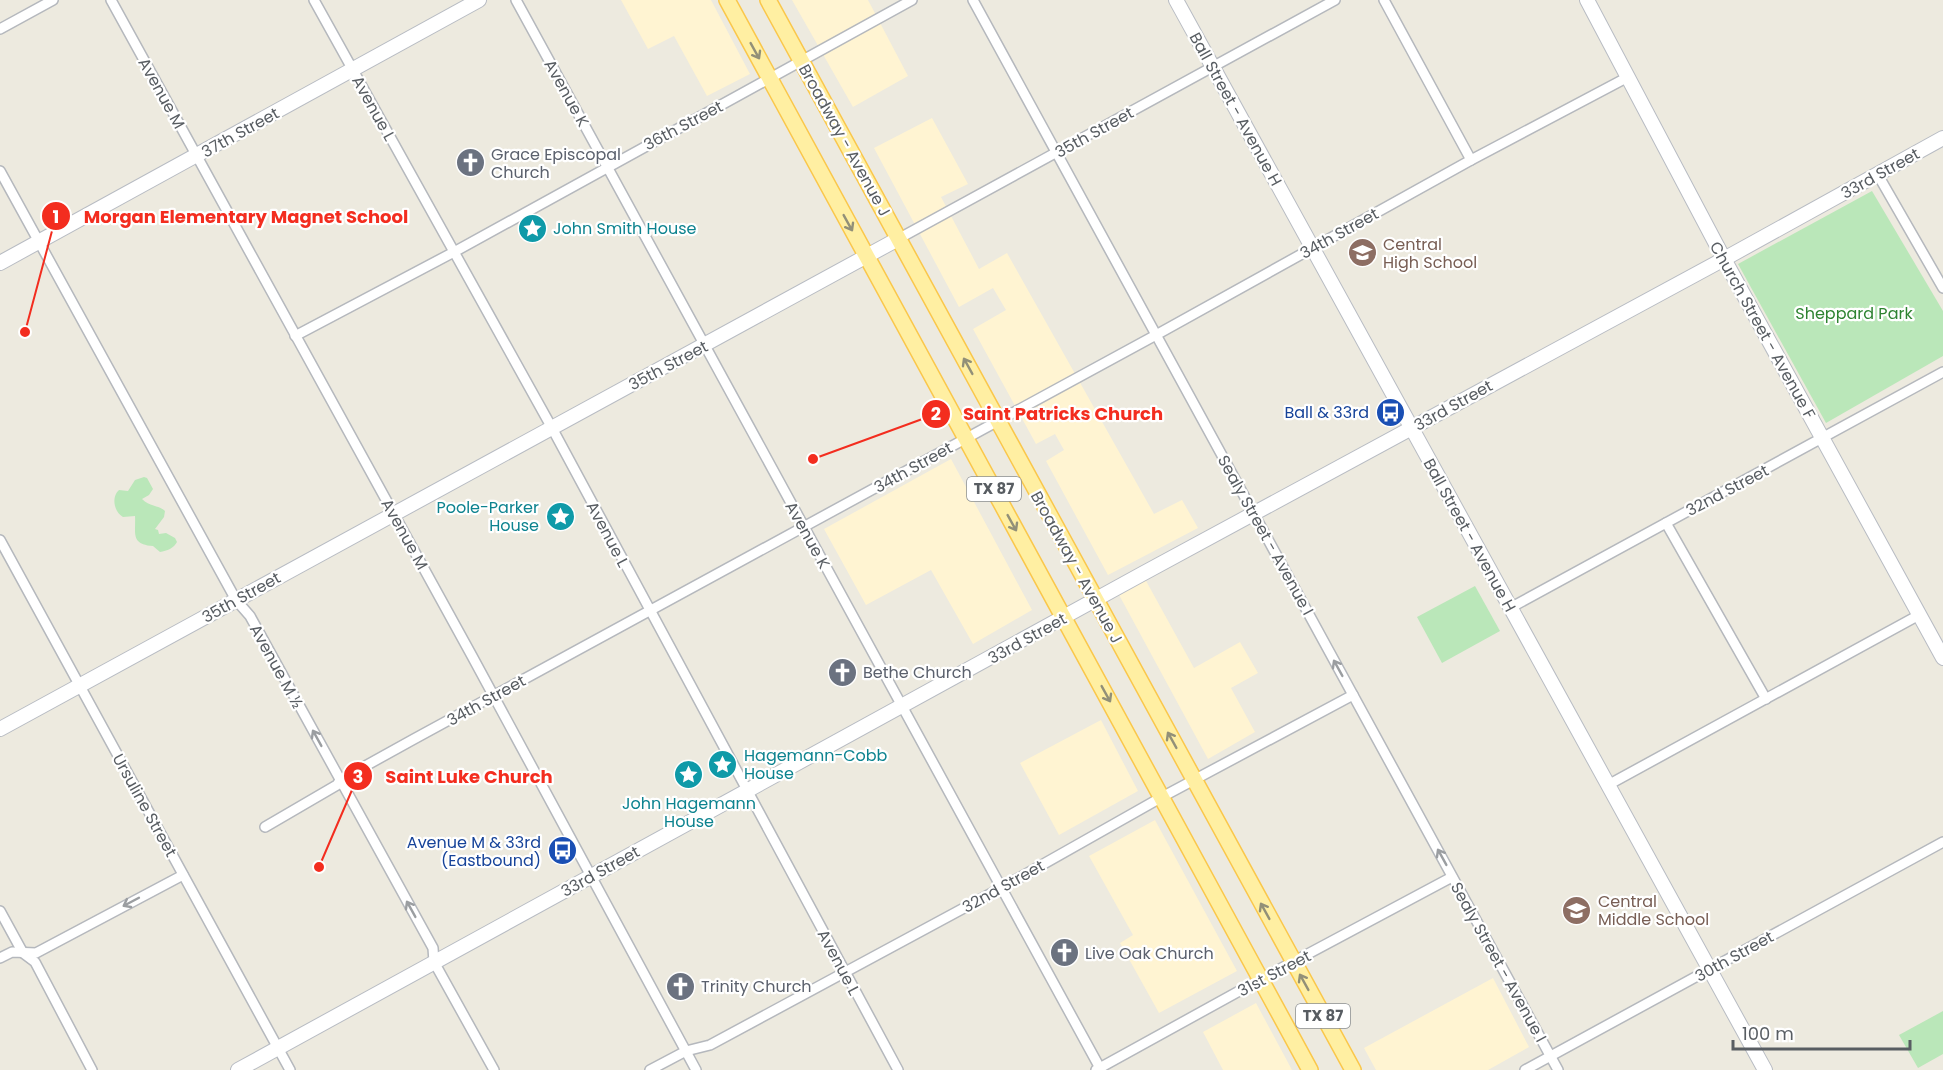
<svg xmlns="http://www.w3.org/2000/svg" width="1943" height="1070" viewBox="0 0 1943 1070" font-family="Poppins,sans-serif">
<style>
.commercial{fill:#fff4d2}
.green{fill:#bae7b9}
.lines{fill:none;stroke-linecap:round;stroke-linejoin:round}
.street-casing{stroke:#b5b8bd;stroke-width:12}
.secondary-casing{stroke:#b8bcc3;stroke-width:16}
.primary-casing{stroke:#fac74b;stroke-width:18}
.street{stroke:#fff;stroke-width:9}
.secondary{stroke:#fff;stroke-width:14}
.primary{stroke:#ffefa2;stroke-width:15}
.oneway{stroke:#929078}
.oneway2{stroke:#9b9ea1}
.labels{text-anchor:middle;stroke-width:4.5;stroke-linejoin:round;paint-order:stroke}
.shield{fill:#fff;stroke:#8a8e91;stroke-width:1.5}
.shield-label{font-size:15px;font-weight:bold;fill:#585d62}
.street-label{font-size:16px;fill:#585d62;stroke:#fff}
.worship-label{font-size:16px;fill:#5b616d;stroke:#fff;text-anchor:start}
.culture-label{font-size:16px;fill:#0d838f;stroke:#fff;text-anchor:start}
.education-label{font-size:16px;fill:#785e54;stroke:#fff;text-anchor:start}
.park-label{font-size:16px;fill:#2e8331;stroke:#fff}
.transit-label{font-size:16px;fill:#164399;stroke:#fff;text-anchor:end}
.leader{fill:none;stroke:#f32d1f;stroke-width:2}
.callout-dot{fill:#f32d1f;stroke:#fff;stroke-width:2}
.mark-label{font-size:18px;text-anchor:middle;font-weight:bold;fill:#fff}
.callout-label{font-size:18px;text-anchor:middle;font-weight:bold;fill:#f32d1f;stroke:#fff;stroke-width:4.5;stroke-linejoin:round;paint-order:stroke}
</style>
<rect width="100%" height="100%" fill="#edeadf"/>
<g class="commercial">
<polygon points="621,0 711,0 750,74 707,96 674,36 648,49"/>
<polygon points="792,0 868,0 908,76 853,107"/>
<polygon points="932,118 968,184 941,197 979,269 1007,253 1154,514 1182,500 1198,528 1108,575 1046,461 1064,450 1055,434 1036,444 973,329 1006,310 993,288 959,307 874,148"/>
<polygon points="951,459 1032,610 973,644 931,570 866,605 824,529"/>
<polygon points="1145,579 1194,668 1240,642 1258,673 1231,688 1255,732 1208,759 1118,593"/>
<polygon points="1101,720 1138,791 1059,835 1020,763"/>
<polygon points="1155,820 1237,971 1159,1013 1120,943 1133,935 1089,856"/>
<polygon points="1493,978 1529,1047 1488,1070 1376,1070 1364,1048"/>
<polygon points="1256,1003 1292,1070 1223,1070 1203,1032"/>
</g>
<g class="green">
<polygon points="1872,191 1943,311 1943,356 1826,423 1738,264"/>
<path d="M144,477L147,478L153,489L149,495L142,499C150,507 159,505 165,511L164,517L155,529L158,530L159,534L166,533L175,538L177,542C174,548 167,551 160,552L153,546C130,544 136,533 135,516L123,517C114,512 111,497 119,490L128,491L135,480Z"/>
<polygon points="1475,586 1500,631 1442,663 1417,617"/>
<polygon points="1943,1011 1943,1054 1918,1068 1899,1035"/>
</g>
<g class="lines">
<defs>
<g id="street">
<polyline points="111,0 472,656 696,1070"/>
<polyline points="314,0 552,428 898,1070"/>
<polyline points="516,0 1101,1070"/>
<polyline points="973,0 1558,1070"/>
<polyline points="1384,0 1471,160"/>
<polyline points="0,29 53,0"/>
<polyline points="0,171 236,600 250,616 433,948 434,962 494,1070"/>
<polyline points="1878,175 1943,288"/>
<polyline points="898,239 1335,0"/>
<polyline points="295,336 454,252 912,0"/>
<polyline points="1666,523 1766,699"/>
<polyline points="0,540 290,1070"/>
<polyline points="1510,608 1943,372"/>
<polyline points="1608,785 1919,615"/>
<polyline points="265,827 337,785 340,780 414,739 1156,335 1471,160 1628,77"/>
<polyline points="0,911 23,953 35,962 92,1070"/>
<polyline points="0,958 12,952 36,953 183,875"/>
<polyline points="650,1070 686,1051 710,1045 1001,888 1162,797 1353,695"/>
<polyline points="1096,1070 1261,979 1452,877"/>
<polyline points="1525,1070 1943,842"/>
</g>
<g id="secondary">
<polyline points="1176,0 1765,1070"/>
<polyline points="1587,0 1724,259 1943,658"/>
<polyline points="0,263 479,0"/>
<polyline points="0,729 898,239"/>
<polyline points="238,1070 1142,574 1724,259 1943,138"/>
</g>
<g id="primary">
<polyline points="727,0 1310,1070"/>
<polyline points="768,0 1353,1070"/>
</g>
</defs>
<use href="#street" class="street-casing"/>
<use href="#secondary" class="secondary-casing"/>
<use href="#primary" class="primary-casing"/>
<use href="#street" class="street"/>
<use href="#secondary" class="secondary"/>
<use href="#primary" class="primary"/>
</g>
<defs><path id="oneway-shaft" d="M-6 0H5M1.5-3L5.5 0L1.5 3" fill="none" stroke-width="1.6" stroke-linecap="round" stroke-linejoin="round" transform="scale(1.5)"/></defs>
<g class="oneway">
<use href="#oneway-shaft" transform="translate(755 51) rotate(61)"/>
<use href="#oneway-shaft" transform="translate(848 223) rotate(61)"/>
<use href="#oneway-shaft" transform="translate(968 366) rotate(-119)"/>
<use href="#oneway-shaft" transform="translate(1012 523) rotate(61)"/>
<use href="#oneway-shaft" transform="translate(1106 694) rotate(61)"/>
<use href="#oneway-shaft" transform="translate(1172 740) rotate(-119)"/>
<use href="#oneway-shaft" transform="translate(1265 911) rotate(-119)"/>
<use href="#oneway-shaft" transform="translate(1304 982) rotate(-119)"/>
</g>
<g class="oneway2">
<use href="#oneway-shaft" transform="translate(1338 668) rotate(-119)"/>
<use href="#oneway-shaft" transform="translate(317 738) rotate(-119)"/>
<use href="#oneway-shaft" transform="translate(1442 857) rotate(-119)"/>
<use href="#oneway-shaft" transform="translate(131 902) rotate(152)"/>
<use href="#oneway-shaft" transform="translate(411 909) rotate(-119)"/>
</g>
<defs>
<symbol id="church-disc" viewBox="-11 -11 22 22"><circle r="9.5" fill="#6b7280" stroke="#fff"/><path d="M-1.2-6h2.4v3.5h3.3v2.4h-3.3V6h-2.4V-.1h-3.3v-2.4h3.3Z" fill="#fff"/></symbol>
<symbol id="sight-disc" viewBox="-11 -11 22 22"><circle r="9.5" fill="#0f9aa8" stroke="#fff"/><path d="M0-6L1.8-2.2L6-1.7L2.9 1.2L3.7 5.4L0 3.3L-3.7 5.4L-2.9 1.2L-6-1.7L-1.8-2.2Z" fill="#fff"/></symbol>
<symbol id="school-disc" viewBox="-11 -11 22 22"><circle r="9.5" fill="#8d6e63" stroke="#fff"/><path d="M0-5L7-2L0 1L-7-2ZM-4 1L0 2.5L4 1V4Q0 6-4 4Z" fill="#fff"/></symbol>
<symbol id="bus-disc" viewBox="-11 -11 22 22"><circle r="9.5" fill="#1a4fb4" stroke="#fff"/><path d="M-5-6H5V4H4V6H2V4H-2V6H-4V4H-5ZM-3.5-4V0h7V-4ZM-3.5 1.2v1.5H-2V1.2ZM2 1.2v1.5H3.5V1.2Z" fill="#fff"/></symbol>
</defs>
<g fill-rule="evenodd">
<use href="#church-disc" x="454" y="146" width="33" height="33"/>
<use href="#sight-disc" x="516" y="212" width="33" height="33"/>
<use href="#school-disc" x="1346" y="236" width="33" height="33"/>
<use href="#bus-disc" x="1374" y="396" width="33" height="33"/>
<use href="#sight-disc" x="544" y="500" width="33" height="33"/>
<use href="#church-disc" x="826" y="656" width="33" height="33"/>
<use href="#sight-disc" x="706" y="748" width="33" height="33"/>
<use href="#sight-disc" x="672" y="758" width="33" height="33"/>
<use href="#bus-disc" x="546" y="834" width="33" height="33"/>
<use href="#school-disc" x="1560" y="894" width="33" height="33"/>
<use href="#church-disc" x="1048" y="936" width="33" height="33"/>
<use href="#church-disc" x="664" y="970" width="33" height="33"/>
</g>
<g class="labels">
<g class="shield">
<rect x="967" y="477" width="54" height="24" rx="4.5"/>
<rect x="1296" y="1004" width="54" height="24" rx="4.5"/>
</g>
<g class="shield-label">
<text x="994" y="494">TX 87</text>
<text x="1323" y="1021">TX 87</text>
</g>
<g class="street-label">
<text transform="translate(162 93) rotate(61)" y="6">Avenue M</text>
<text transform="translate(567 93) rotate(61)" y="6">Avenue K</text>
<text transform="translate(374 108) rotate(61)" y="6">Avenue L</text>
<text transform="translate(1236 109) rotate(61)" y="6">Ball Street - Avenue H</text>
<text transform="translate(683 125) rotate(-28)" y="6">36th Street</text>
<text transform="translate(240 132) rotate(-29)" y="6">37th Street</text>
<text transform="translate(1094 132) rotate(-29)" y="6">35th Street</text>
<text transform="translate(845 140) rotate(61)" y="6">Broadway - Avenue J</text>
<text transform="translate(1880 173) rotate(-29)" y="6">33rd Street</text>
<text transform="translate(1339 233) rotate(-29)" y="6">34th Street</text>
<text transform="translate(1763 330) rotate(61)" y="6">Church Street - Avenue F</text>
<text transform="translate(668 365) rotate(-28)" y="6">35th Street</text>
<text transform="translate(1453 405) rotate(-29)" y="6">33rd Street</text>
<text transform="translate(913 467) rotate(-29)" y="6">34th Street</text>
<text transform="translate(1727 490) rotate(-28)" y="6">32nd Street</text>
<text transform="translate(405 534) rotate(61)" y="6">Avenue M</text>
<text transform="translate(608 534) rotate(62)" y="6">Avenue L</text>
<text transform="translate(808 535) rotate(61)" y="6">Avenue K</text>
<text transform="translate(1266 535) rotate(61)" y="6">Sealy Street - Avenue I</text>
<text transform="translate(1470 535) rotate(61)" y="6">Ball Street - Avenue H</text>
<text transform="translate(1077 567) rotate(61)" y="6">Broadway - Avenue J</text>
<text transform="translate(241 597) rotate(-29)" y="6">35th Street</text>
<text transform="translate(1027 638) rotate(-29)" y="6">33rd Street</text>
<text transform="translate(277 666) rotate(61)" y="6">Avenue M ½</text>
<text transform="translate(486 700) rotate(-29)" y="6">34th Street</text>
<text transform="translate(145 805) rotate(61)" y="6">Ursuline Street</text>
<text transform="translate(600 871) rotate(-29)" y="6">33rd Street</text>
<text transform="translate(1003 886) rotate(-29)" y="6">32nd Street</text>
<text transform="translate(1734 956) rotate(-29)" y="6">30th Street</text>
<text transform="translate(839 962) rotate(62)" y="6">Avenue L</text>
<text transform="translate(1499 962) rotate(61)" y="6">Sealy Street - Avenue I</text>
<text transform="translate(1274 973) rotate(-28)" y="6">31st Street</text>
</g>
<g class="worship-label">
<text x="491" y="160">Grace Episcopal<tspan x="491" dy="18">Church</tspan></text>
<text x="863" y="678">Bethe Church</text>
<text x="1085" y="959">Live Oak Church</text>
<text x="701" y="992">Trinity Church</text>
</g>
<g class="culture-label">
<text x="553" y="234">John Smith House</text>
<text x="539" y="513" text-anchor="end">Poole-Parker<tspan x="539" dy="18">House</tspan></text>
<text x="744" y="761">Hagemann-Cobb<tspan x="744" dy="18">House</tspan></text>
<text x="689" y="809" text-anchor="middle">John Hagemann<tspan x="689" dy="18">House</tspan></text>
</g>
<g class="education-label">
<text x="1383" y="250">Central<tspan x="1383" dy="18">High School</tspan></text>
<text x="1598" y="907">Central<tspan x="1598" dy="18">Middle School</tspan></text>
</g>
<g class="park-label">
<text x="1854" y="319">Sheppard Park</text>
</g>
<g class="transit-label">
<text x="1369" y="418">Ball &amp; 33rd</text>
<text x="541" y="848">Avenue M &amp; 33rd<tspan x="541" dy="18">(Eastbound)</tspan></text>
</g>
</g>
<path class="leader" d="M25 332L56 216M813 459L936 414M319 867L358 776"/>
<g class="callout-dot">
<circle cx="25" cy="332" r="6"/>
<circle cx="813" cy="459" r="6"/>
<circle cx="319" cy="867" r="6"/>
<circle cx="56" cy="216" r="15"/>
<circle cx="936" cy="414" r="15"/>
<circle cx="358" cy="776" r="15"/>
</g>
<g class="mark-label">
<text x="56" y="223">1</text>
<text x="936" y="420">2</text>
<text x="358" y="783">3</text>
</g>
<g class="callout-label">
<text x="246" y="223">Morgan Elementary Magnet School</text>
<text x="1063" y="420">Saint Patricks Church</text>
<text x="469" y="783">Saint Luke Church</text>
</g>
<path d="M1733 1040v9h177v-9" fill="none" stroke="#585d62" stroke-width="3"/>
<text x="1742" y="1040" font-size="18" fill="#585d62" stroke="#ffffff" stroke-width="4.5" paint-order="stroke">100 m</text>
</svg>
